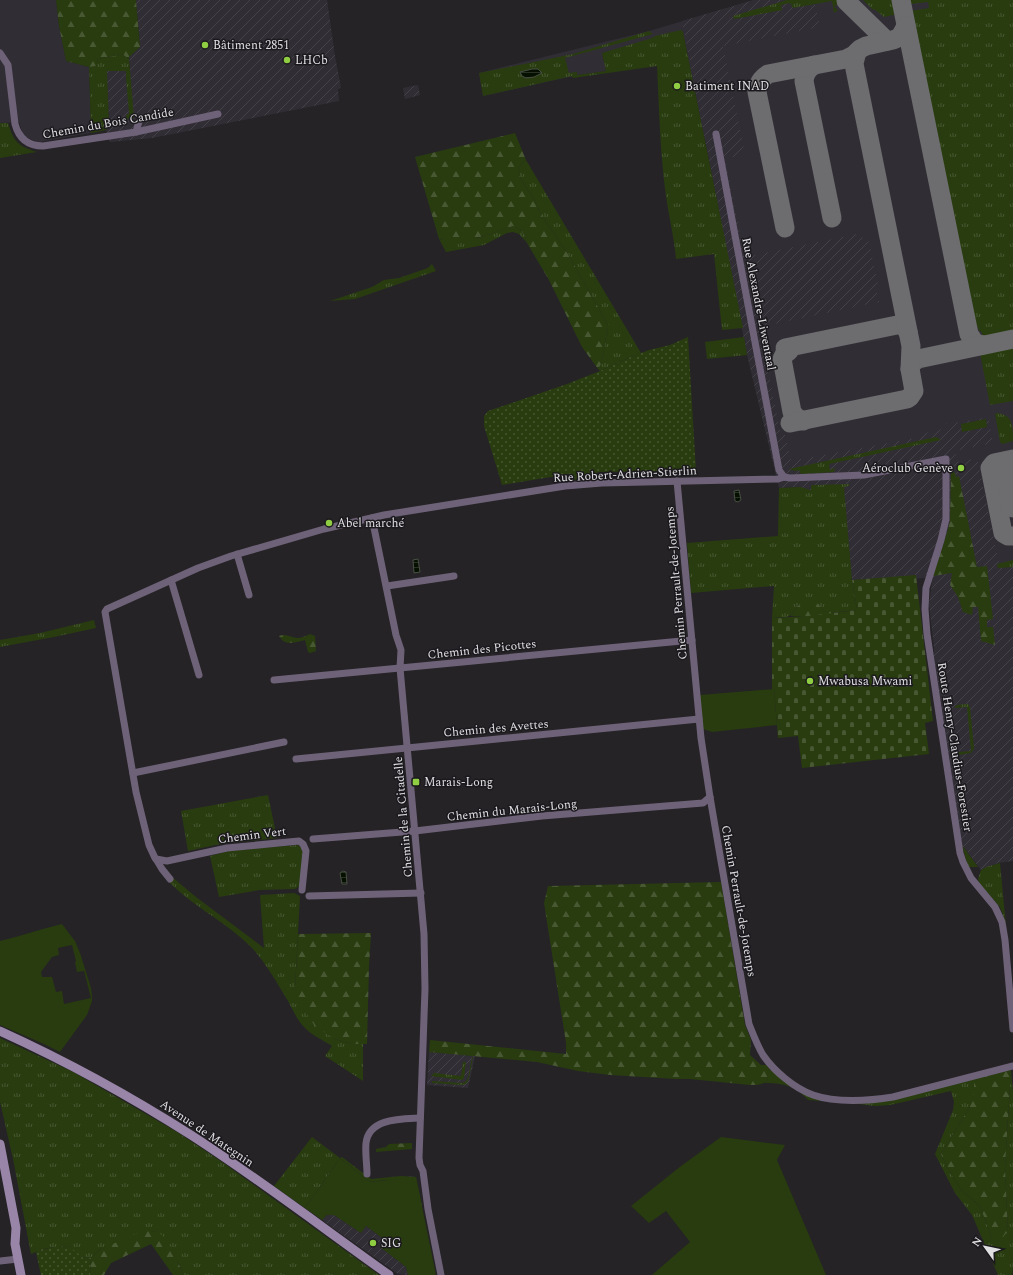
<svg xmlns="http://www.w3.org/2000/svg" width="1013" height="1275" viewBox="0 0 1013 1275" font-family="Spectral,serif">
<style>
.built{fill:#312d35}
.industrial{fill:url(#industrial-furrows)}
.grass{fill:url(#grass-tufts)}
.forest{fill:url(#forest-firs)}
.cemetery{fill:url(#cemetery-stones)}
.park{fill:#283c0f;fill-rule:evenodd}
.garden{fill:url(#garden-dots)}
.water{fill:url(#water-rules);stroke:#474e44}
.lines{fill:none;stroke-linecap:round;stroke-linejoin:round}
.taxiway{stroke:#6d6c6e;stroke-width:19}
.minor{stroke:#6e6278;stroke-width:7}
.secondary{stroke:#9885a8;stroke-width:9}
.poi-dot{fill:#8fcd42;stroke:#1b191d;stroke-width:1.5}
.labels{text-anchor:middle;stroke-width:3;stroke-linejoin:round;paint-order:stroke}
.poi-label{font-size:12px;fill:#e0dfe2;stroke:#1b191d;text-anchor:start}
.street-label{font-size:12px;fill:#e0dfe2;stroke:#1b191d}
</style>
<defs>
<pattern id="industrial-furrows" width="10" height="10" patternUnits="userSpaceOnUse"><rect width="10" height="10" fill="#312d35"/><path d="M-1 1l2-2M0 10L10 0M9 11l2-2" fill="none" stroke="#454148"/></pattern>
<pattern id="grass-tufts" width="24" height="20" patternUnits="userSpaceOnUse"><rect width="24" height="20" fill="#283c0f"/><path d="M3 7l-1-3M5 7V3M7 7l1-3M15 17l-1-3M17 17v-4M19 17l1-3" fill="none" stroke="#475832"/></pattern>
<pattern id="forest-firs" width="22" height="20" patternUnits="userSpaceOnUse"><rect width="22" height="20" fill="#283c0f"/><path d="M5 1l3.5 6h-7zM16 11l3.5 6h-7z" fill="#475832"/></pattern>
<pattern id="cemetery-stones" width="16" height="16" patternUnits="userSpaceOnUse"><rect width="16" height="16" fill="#283c0f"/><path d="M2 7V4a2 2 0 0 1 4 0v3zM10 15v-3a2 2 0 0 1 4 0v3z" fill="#475832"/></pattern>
<pattern id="garden-dots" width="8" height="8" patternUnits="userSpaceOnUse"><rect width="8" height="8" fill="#283c0f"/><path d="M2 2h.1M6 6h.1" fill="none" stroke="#475832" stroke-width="1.8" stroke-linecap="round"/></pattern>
<pattern id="water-rules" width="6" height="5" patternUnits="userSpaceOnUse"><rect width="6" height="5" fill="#061000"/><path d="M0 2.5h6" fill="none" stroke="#2a3225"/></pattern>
</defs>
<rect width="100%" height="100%" fill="#252326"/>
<g class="built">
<polygon points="0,0 56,0 59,26 66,61 89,67 91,133 40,142 32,140 23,135 19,122 0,123"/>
<polygon points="754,0 1013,0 1013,567 933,578 852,580 841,491 782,474 704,136 683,33 602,53 606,71 573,76 483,96 479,73 649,31"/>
</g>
<g class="industrial">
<polygon points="136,0 327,0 335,56 341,88 338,89 339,101 152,138 110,142 106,130 109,124 106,71 130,70 129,57 140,47"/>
<polygon points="754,0 814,0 820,27 723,46 745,154 725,159 745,257 857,234 869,242 879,289 875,290 875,293 877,293 877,297 878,297 879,302 759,327 781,435 785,435 791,461 915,438 915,436 917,435 943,429 947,423 957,422 958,423 988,417 993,443 955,451 957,462 977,458 999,563 997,564 998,568 1013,567 1013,861 998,863 981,870 962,845 934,656 934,648 929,604 933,576 926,574 852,580 844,495 815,492 800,487 779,488 747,355 682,21"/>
<polygon points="418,85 420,95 405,99 403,88"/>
<polygon points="429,1052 475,1056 468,1088 427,1085"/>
<polygon points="327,1215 334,1215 361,1233 366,1226 385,1240 393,1257 406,1267 408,1275 398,1274 322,1220"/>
</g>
<g class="grass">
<polygon points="787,0 841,0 834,7 838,10 834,13 832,1 793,8 790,3 781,5 782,10 734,19 733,16"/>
<polygon points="863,0 895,0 898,14 884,17 874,9 873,10"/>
<polygon points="908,0 1013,0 1013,332 993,337 992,335 983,336 981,331 979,331 978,327 974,328 910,11 929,8 928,2 911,4 908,3"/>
<path d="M681,30L683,32L743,328L722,330L714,254L676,259C674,236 668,213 665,189C660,148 659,107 657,66L573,78L572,76L483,96L479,73L573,54L649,31L653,34L565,58L569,73L577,72V75L606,71L602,53L652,38L655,36Z"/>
<polygon points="122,54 129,59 134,118 127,119 126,115 129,114 126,78 126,71 107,71 109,124 106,130 91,133 89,67 96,66 98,59"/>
<path d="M0,123H8C14,142 18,146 37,152L0,158Z"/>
<path d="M526,160L641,353L628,358L600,371L598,369C605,360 603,348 606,338C607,334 608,330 608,325L568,254L542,216L536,203L519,176C518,169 520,164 526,160Z"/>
<path d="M513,226C522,230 525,234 527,243L519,234L513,232L507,233L484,245L446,252L439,239L442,240L478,238Z"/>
<polygon points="432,264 436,271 355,299 330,301 372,287 384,280 399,278 428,268"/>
<polygon points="744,337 747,355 707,359 705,342"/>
<polygon points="1013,347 1013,401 990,405 980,353"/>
<path d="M997,413C1013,415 1013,426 1013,441L1002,444L1000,442L995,414Z"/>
<polygon points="936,437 941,440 829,464 830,470 835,468 834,472 801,474 799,470 796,471 789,469"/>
<path d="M849,484V486L844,487L852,580L857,610L829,613L825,611L819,605H798C789,620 789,616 772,618L774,586L691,593L687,543L778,536L779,488L800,487L811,490V485Z"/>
<polygon points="1013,560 1013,567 998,568 997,564"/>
<polygon points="94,620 96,628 54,637 0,647 0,640 40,633"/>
<polygon points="966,704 968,704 970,707 974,749 971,753 959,755 959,752 971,751 967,707 954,708 957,705"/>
<polygon points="268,795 277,838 220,844 188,851 181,811"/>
<polygon points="298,845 303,849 301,883 298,887 295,889 260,890 219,897 210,856 229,851"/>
<polygon points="962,845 978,867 968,867"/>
<polygon points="1000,863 1005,916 1006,923 1000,907 979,883 978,879 981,870 986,867"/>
<path d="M172,877L196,897L264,948L260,895L294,893L300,896L295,988L335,1039L351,1044H363V1081L325,1056L332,1046C323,1040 311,1035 304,1027C297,1020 293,1010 288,1001C277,983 266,963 252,948C227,922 193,907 168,881Z"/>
<path d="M0,1038L73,1072L177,1132L222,1162L379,1275H183L179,1264L157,1232L147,1231L99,1250L91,1258L80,1257L68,1246C59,1247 49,1247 40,1250C37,1251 35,1253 31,1254L13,1159L0,1102Z"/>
<polygon points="472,1057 473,1057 469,1078 467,1083 463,1085 432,1083 432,1081 462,1083 465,1082 468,1078"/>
<polygon points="463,1062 466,1062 464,1078 462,1080 431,1076 434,1073 461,1076"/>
<path d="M770,1070L776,1073L822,1101L808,1100C794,1085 783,1083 763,1083L767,1081L768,1073Z"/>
<polygon points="1011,1070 1013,1092 1013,1268 1012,1275 998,1275 972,1215 955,1193 935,1154 953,1110 954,1102 951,1091 890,1105 875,1106 842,1102 881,1102 901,1098 974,1079 975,1096 969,1108 941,1154 946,1165 961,1190 980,1206 992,1239 1008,1232 1005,1167"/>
<polygon points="312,1137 340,1158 305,1208 274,1186"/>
</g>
<g class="forest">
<polygon points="56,0 136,0 140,47 129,57 129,59 122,54 98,59 96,66 89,67 66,61 59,26"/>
<path d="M515,133L526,160C520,164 518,169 519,176L536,203L542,216L568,254L608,325C608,330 607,334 606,338C603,348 605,360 598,369L582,347L549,280L527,243C525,234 522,230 513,226C493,233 460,247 439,239L415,157Z"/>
<polygon points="953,472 955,473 956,477 959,476 977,567 987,566 993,619 987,620 987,627 993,627 995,645 981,641 978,607 973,607 972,615 963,612 958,597 950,585 952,573 933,576 948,529 950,521 951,473"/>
<path d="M809,603H817L825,611L833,612L834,618L790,616C799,607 794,604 809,603Z"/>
<path d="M310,634L315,636L316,651L310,653L308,652L305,640C296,642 285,647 279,636C286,633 290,637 297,638C302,638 306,636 310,634Z"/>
<path d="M721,882L745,1025L751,1040L750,1055L761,1065H766L770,1070L768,1074L767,1081C761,1085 757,1085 750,1085L690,1079H676L610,1075L578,1071L537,1062L429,1052L430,1040L566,1054V1043L544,903L548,886Z"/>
<polygon points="371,933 369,967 367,1044 351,1044 335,1039 315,1026 310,1019 299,1002 295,988 298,934"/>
<polygon points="1011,1070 1005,1167 1008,1232 1000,1239 992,1239 980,1206 961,1190 946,1165 941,1154 969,1108 974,1097 974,1079"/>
<polygon points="412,1143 412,1149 376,1152 376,1149 386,1147 389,1144"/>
<polygon points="342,1157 371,1179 401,1176 416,1177 422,1206 386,1180 370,1182 340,1158"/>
<path d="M147,1231C150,1231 154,1231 157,1232C169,1237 179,1263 183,1275H173L151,1244L111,1263L104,1275H90L91,1258L99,1250L140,1232Z"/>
</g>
<polygon class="cemetery" points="916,575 933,721 925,723 929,754 802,768 798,736 778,738 774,689 772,689 772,618 808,616 857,610 852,580"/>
<g class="park">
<polygon points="986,419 987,427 962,432 961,424"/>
<polygon points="774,689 777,725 712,732 703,729 700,695"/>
<path d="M62,924L75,941L80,953L91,988L92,996V1001L87,1015L60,1052L44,1044L0,1025V941C21,936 41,929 62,924ZM72,945L76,961L75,962L77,972L84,971L91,998L64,1004L62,991L56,992L52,977H42L41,972L52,957L59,955L58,948Z"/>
<polygon points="721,1137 785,1145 777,1160 826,1275 652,1275 690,1242 666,1211 649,1223 631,1206 681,1166"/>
<polygon points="340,1158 370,1182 416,1177 436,1275 408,1275 406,1267 380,1247 385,1240 366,1226 361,1233 334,1215 327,1215 322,1220 305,1208"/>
</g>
<g class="garden">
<polygon points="688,337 696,471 598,472 594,478 574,480 569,474 502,485 484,426 484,416 488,411 567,384 600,371 628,358 649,350 670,345"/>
<polygon points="68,1246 78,1253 80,1257 91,1258 90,1275 41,1275 36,1252 38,1250 55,1247"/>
</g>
<g class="water">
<polygon points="532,69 538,69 542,73 534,77 526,78 522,76 520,72"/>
<polygon points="739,490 741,500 738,502 735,501 734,491"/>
<polygon points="418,559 420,572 414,573 413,560"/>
<polygon points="343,871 346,872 347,884 342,884 340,873"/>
</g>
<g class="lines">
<g class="taxiway">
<polyline points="901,0 969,334 975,343 983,345"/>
<polyline points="846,1 887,41"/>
<path d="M814,65C808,69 805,73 804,81L832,218"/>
<path d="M785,228L757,92C758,83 761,79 768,74L846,59L854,55L860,49L866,46L893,40L900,37L906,26"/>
<polyline points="785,348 897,325 903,325 908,332"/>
<polyline points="789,351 784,355 782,359 792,412 796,417 803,421"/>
<polyline points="910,369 912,363 918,359 1013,339"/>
<polyline points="790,423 907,399 910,397 914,391 910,369 911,346 855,69 854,63 857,52"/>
<polyline points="1013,459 994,463 990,468 1003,533 1008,536 1013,536"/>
<polyline points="1006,461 1003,466 1006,481 1011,485 1008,490 1011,506 1013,508"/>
</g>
<g class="minor">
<path d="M0,53L8,65L15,124C19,139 28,146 43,146L136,132L218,114"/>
<polyline points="136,132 140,118"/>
<polyline points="716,134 779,470 784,477"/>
<path d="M677,481L701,738L710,797L749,1024C753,1034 757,1045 763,1055C774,1071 794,1088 813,1095C836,1103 869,1101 893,1097L1013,1066"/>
<polyline points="372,518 396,635 401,650 400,668 424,934 425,989 419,1158 420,1165 423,1171 428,1209 441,1275"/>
<polyline points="237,554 249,595"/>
<polyline points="171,580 199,675"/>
<polyline points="387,586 454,576"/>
<polyline points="274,680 692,640"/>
<polyline points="296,759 699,719"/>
<polyline points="133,773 284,742"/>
<polyline points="313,839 415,831 542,816 703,803 710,797"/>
<polyline points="156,859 162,869 170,879"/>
<polyline points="302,890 306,851 303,844 299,841 227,848 167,861 156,859 155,858 149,845 136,792 105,612 107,609 198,568 231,556 324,529 384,515 565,486 602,483 778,479 784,477 790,478 864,475 946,459 946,519 941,540 926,588 925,609 927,634 960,853 963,862 971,878 995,907 1002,922 1005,940 1013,1029"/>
<polyline points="309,896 421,893"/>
<path d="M367,1174C367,1164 365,1153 366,1143C369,1118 401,1119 420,1118"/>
<polyline points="0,1261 18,1259"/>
</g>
<g class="secondary">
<path d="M0,1031C66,1061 130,1096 191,1135C259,1179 323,1228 389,1275"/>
<polyline points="0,1144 16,1228 15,1244 21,1275"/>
</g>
</g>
<g class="poi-dot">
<circle cx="205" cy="45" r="4"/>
<circle cx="287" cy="60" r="4"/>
<circle cx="677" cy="86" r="4"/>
<circle cx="961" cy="468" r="4"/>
<circle cx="329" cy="523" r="4"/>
<circle cx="810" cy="681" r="4"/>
<rect x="412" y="778" width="8" height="8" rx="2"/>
<circle cx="373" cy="1243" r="4"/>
</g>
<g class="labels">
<g class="poi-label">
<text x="213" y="49">Bâtiment 2851</text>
<text x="295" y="64">LHCb</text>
<text x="685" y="90">Batiment INAD</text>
<text x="953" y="472" text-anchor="end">Aéroclub Genève</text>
<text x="337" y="527">Abel marché</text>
<text x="818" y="685">Mwabusa Mwami</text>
<text x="424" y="786">Marais-Long</text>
<text x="381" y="1247">SIG</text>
</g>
<g class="street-label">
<text transform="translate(108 123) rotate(-10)" y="4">Chemin du Bois Candide</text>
<text transform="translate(759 304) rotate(79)" y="4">Rue Alexandre-Liwentaal</text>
<text transform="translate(625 474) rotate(-3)" y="4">Rue Robert-Adrien-Stierlin</text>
<text transform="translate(676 583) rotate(-95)" y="4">Chemin Perrault-de-Jotemps</text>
<text transform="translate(482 649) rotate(-6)" y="4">Chemin des Picottes</text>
<text transform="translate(496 728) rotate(-5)" y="4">Chemin des Avettes</text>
<text transform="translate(955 747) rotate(81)" y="4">Route Henry-Claudius-Forestier</text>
<text transform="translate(512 810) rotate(-6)" y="4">Chemin du Marais-Long</text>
<text transform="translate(403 817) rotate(-95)" y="4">Chemin de la Citadelle</text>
<text transform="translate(252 835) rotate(-7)" y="4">Chemin Vert</text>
<text transform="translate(739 901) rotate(80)" y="4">Chemin Perrault-de-Jotemps</text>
<text transform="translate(207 1133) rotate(34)" y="4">Avenue de Mategnin</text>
</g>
</g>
<g transform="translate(985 1247) rotate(303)" stroke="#1b191d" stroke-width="3" paint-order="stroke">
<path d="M0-3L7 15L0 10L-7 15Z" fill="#e0dfe2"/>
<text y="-6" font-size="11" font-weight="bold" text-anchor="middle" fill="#e0dfe2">N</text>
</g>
</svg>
